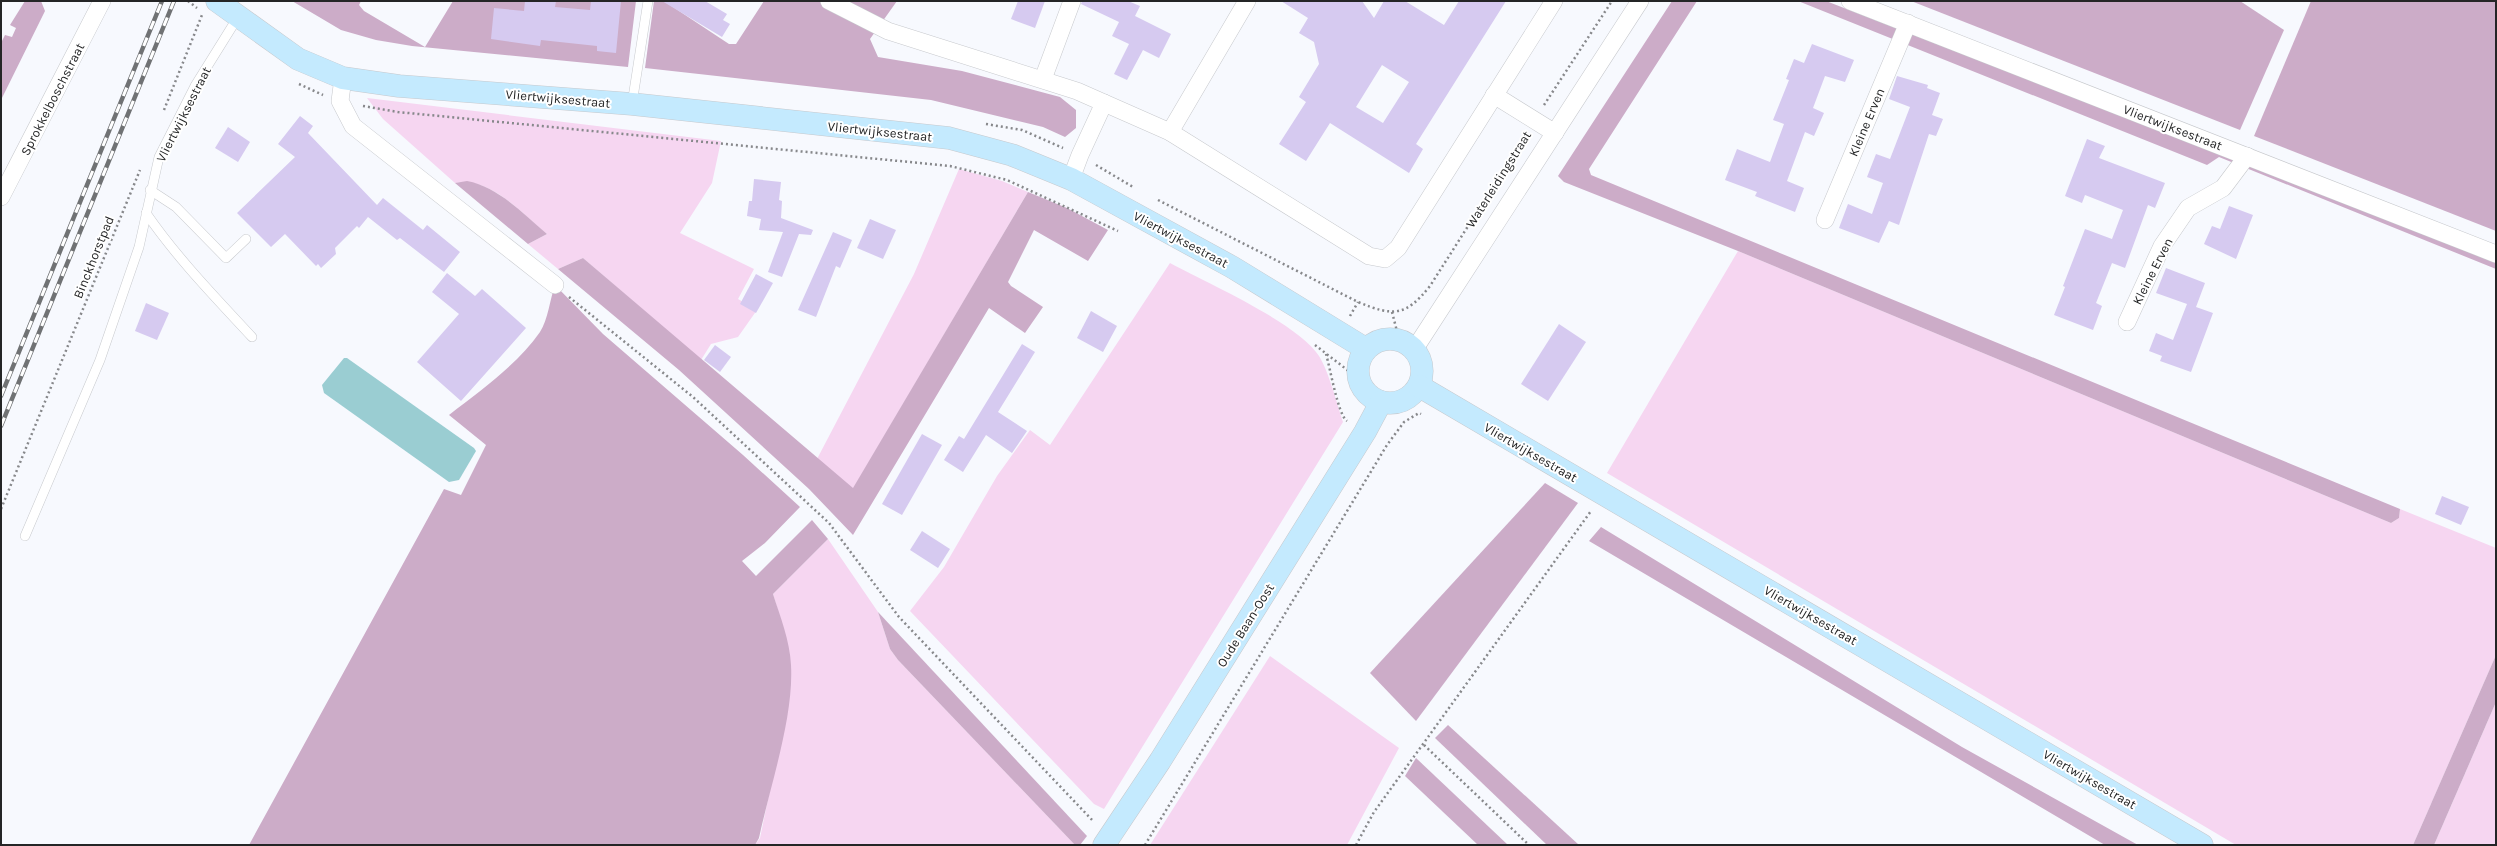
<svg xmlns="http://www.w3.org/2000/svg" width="2497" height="846" viewBox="0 0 2497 846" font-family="Karla,sans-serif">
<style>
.green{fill:#f6d6f1}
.forest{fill:#ccacc8}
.water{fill:#9acdd2}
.building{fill:#d6caf0;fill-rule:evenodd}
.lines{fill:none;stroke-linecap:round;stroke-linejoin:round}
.lane-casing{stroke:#c7c9cd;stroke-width:10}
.street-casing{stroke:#c7c9cd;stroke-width:18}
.secondary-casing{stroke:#c7c9cd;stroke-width:23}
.path{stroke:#87888b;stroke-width:2.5;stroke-dasharray:2 3;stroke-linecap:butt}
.lane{stroke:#fff;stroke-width:9}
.street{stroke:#fff;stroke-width:17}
.secondary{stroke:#c4eafe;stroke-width:22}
.rail-casing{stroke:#707274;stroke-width:4.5}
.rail{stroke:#fff;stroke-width:3;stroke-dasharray:9;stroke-linecap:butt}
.labels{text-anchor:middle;stroke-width:4;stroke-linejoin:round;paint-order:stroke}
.street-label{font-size:13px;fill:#242526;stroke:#fff}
</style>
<rect width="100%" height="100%" fill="#f7f9fe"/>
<g class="green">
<path d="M367,98L721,141L712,183L680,233L754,269L738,299L757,310L738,337L711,344L701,360L583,258L558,269L528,244L547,234C521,213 491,177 455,183L383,119Z"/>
<polygon points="959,169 1002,181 1028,192 853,489 817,459 914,274"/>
<polygon points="1738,251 2391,523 2399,518 2400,509 2496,548 2496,655 2413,845 2236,845 1607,473"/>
<path d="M1170,263C1207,283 1298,323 1319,356C1329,372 1337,404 1343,422L1104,809L1094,804L910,611L944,567L997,476L1030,430L1050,445Z"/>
<polygon points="828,539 878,612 890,649 898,660 1075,845 755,845 760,838 789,698 783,628 773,594"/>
<polygon points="1270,656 1399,748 1347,845 1150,845"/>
<polygon points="2496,702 2496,845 2434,845"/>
</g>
<g class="forest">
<polygon points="25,1 41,1 45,11 1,100 1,43 5,35 12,37 16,28 10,25"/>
<polygon points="292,1 361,1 359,5 364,11 425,47 453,1 636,1 628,67 412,46 376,40 341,30"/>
<polygon points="654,1 664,1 729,44 736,44 764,1 897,1 870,39 878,57 962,71 1060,97 1076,110 1076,128 1065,137 1043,127 931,100 645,68"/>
<polygon points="1672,1 1697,1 1589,169 1591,175 2400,509 2399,518 2391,523 1738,251 1564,182 1558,176"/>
<polygon points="1798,1 1826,1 2496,261 2496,269 2219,157 2207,165"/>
<polygon points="1911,1 2240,1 2284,30 2240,130"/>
<polygon points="2311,1 2496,1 2496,231 2254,136"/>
<path d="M467,181C499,187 523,214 547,234L528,244L455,183Z"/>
<polygon points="1028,192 1067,208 1108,230 1088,261 1034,230 1008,282 1011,286 1043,307 1025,333 989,308 853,535 809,489 679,370 558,269 583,258 853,488"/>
<path d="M555,285L603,334L743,455L800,507L765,543L742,561L756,576L812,520L828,539L773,594C780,616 790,641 791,665C794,717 770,786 759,838L755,845H249L444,489L461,495L486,445L449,415C481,390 517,365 540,332C548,320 550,299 555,285Z"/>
<polygon points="1545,483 1578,503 1416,721 1370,673"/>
<polygon points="1601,527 1962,747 2138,845 2105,845 1589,541"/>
<polygon points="878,612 1087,836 1080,845 1075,845 898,660 890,649"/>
<polygon points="2496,655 2496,702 2434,845 2413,845"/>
<polygon points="1448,725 1579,845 1547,845 1435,738"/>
<polygon points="1416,758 1508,845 1478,845 1405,776"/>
</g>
<polygon class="water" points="344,358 347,358 474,448 476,451 459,480 449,482 324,393 322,385"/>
<g class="building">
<polygon points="525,1 556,1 555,7 590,10 591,1 621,1 616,53 597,51 597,46 541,40 540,46 491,39 494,8 524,11"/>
<polygon points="662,1 705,1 727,14 723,20 730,24 722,37"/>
<polygon points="1018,1 1045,1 1035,28 1011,19"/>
<polygon points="1082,1 1128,1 1140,6 1135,16 1171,34 1159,58 1143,50 1127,80 1114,74 1129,44 1112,36 1119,22 1081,4"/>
<path d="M1281,1H1362L1374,18L1384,1H1405L1444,25L1459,1H1506L1416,144L1423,149L1409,173L1330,123L1306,161L1279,144L1306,102L1299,97L1319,64L1314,42L1299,33L1308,18ZM1382,65L1409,82L1383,123L1356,107Z"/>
<polygon points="1812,44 1854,60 1845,82 1825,76 1813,108 1824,113 1814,136 1805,132 1787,181 1804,188 1795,212 1755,196 1757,192 1725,180 1737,149 1770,162 1784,124 1773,120 1789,80 1786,79 1794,59 1804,63"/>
<polygon points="1897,76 1928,85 1927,88 1940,93 1932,115 1943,119 1936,136 1929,134 1899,225 1889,221 1879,243 1839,228 1848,204 1872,214 1883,183 1867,177 1876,154 1890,159 1910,107 1889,99"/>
<polygon points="300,116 313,126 308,133 377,205 383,198 423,230 427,225 460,252 444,272 400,238 397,240 368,217 359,228 357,226 335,248 336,254 321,268 318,264 316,266 285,234 271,247 237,213 295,157 278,144"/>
<polygon points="228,127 250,142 238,162 215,148"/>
<polygon points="2087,139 2105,146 2099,158 2165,183 2155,208 2148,205 2125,268 2112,263 2096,303 2102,306 2093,330 2054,315 2065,287 2063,286 2085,229 2112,239 2123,210 2085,195 2082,203 2065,196"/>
<polygon points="754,179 781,182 779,200 782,201 781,218 813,230 811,235 799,234 782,277 768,272 783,232 759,230 761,219 747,216 749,201 752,201"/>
<polygon points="2229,206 2253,215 2236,259 2204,244 2212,226 2220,229"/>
<polygon points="870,219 896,230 883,259 857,248"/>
<polygon points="833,232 852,240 840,268 836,266 816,317 798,310"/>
<polygon points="2166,268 2205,283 2196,307 2213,313 2191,372 2160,361 2162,356 2149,351 2156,333 2173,340 2187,304 2156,293"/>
<polygon points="447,273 475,296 482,289 526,328 461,401 417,362 459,314 432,292"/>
<polygon points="756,274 773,283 756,313 740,304"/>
<polygon points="146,303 169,313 157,340 135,331"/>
<polygon points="1091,311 1117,326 1103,352 1077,338"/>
<polygon points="1559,324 1586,342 1548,401 1521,384"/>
<polygon points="1022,344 1035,352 998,412 1027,431 1012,453 986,435 963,472 944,460 959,436 964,439"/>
<polygon points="715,345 731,357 720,372 704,360"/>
<polygon points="922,434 942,445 902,515 882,504"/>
<polygon points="2442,496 2469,507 2461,525 2435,514"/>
<polygon points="922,531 950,549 938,568 910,550"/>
</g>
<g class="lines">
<defs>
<g id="lane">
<polyline points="632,104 648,1"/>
<polyline points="150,190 176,207 226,258 246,239"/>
<path d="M146,213C177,258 215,297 252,337"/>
<polyline points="25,536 100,360 139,247 159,157 195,86 238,17"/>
</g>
<g id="street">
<polyline points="829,1 888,31 1077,91 1170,132 1369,256 1385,259 1398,248 1554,1"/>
<polyline points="1850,1 2496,254"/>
<polyline points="343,78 340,101 353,126 555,285"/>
<polyline points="1043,79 1072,1"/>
<polyline points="1494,95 1555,133"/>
<polyline points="1170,132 1247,1"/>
<polyline points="1071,179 1080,155 1104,103"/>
<polyline points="1,197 102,1"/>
<polyline points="1825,220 1908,23"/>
<polyline points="2127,322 2162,246 2188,208 2223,188 2247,156"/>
<polyline points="1414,350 1640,1"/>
</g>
<g id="secondary">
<polyline points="217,1 298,59 343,78 399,86 632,104 949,138 1012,155 1071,179 1232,267 1366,349"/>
<circle cx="1390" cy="371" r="32"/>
<polyline points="1419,386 2202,845"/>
<polyline points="1104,845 1160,761 1365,432 1381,402"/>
</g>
</defs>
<use href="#lane" class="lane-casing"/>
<use href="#street" class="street-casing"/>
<use href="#secondary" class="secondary-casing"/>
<g class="path">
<polyline points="188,1 197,8"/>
<polyline points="299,84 323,95"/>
<polyline points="1544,105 1612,1"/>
<polyline points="363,106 398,112 950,166 1007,180 1118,231"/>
<polyline points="164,110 202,15"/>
<polyline points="986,124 1022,130 1063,148"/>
<polyline points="1096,165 1133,187"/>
<path d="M1158,200L1358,302C1394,317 1406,316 1430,286L1526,135"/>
<polyline points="569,297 693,397 829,523 899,617 1094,822"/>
<polyline points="1392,312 1399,339"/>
<polyline points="1350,316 1358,302"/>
<polyline points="1315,345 1359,379"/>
<path d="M1326,354C1330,367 1338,415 1347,421"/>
<polyline points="1,509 140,170"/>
<polyline points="1424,745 1529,845"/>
<polyline points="1145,845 1387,445 1404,422 1419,413 1421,414"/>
<polyline points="1356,845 1374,812 1591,511"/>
</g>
<use href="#lane" class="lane"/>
<use href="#street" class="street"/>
<use href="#secondary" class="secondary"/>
<defs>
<g id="rail">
<polyline points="1,396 162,1"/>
<polyline points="1,426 174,1"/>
</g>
</defs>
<use href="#rail" class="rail-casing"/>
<use href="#rail" class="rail"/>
</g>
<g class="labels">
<g class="street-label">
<text transform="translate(558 98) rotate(5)" y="5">Vliertwijksestraat</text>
<text transform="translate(52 99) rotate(-63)" y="5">Sprokkelboschstraat</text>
<text transform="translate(183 114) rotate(-63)" y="5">Vliertwijksestraat</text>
<text transform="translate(1866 122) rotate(-67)" y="5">Kleine Erven</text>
<text transform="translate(2173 127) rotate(21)" y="5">Vliertwijksestraat</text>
<text transform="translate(880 131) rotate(6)" y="5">Vliertwijksestraat</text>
<text transform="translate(1498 179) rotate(-58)" y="5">Waterleidingstraat</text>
<text transform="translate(1181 239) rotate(28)" y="5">Vliertwijksestraat</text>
<text transform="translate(93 257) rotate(-68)" y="5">Binckhorstpad</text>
<text transform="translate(2152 271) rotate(-63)" y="5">Kleine Erven</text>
<text transform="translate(1531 452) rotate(30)" y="5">Vliertwijksestraat</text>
<text transform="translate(1811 615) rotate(30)" y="5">Vliertwijksestraat</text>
<text transform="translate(1245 625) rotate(-58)" y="5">Oude Baan-Oost</text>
<text transform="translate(2090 779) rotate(30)" y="5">Vliertwijksestraat</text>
</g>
</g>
<rect width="2497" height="846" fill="none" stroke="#242526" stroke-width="4"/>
</svg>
